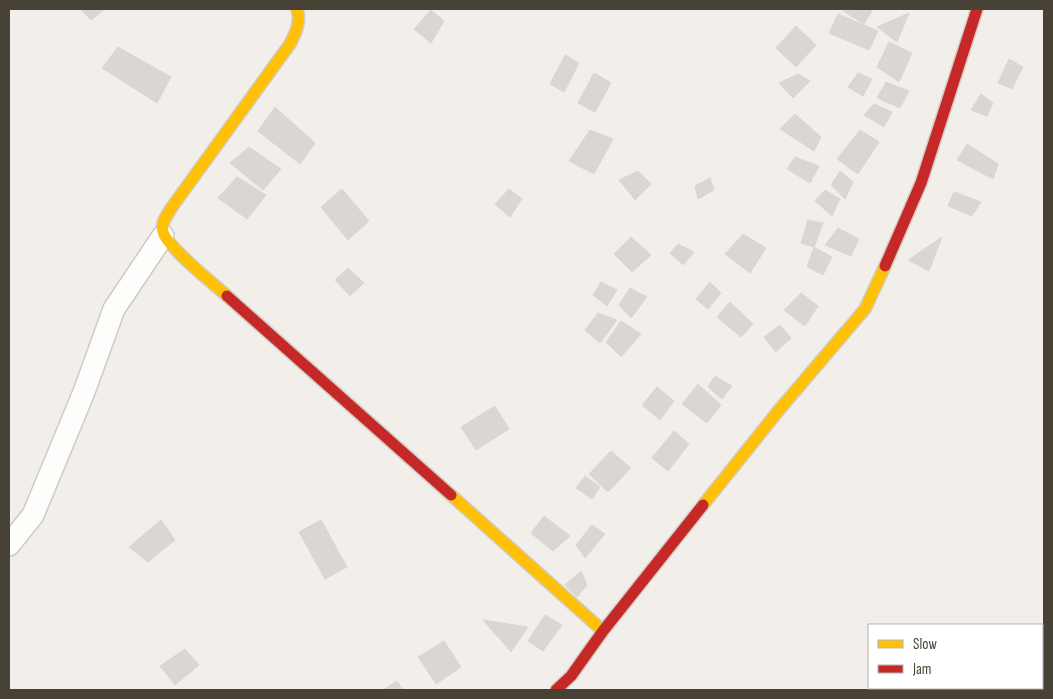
<svg xmlns="http://www.w3.org/2000/svg" width="1053" height="699" viewBox="0 0 1053 699" font-family="'Sofia Sans Condensed',sans-serif">
<style>
.building{fill:#dad6d1;stroke:#dad6d0}
.lines{fill:none;stroke-linecap:round;stroke-linejoin:round}
.street-casing{stroke:#cecbc6;stroke-width:24}
.slow-casing{stroke:#d2ccc1;stroke-width:14}
.jam-casing{stroke:#d2ccc1;stroke-width:14}
.street{stroke:#fdfdfc;stroke-width:21}
.slow{stroke:#ffc107;stroke-width:11}
.jam{stroke:#c62828;stroke-width:11}
</style>
<rect width="100%" height="100%" fill="#f2efea"/>
<g class="building">
<polygon points="80,9 103,9 104,10 91,20"/>
<polygon points="845,9 873,9 864,24 843,11"/>
<polygon points="431,10 444,21 431,43 414,29"/>
<polygon points="909,13 897,42 877,27"/>
<polygon points="838,14 878,31 869,50 829,33"/>
<polygon points="796,26 816,45 796,67 776,48"/>
<polygon points="889,42 912,53 899,82 877,67"/>
<polygon points="118,47 171,77 157,103 102,68"/>
<polygon points="565,55 579,63 564,92 550,84"/>
<polygon points="1009,59 1023,67 1012,89 998,83"/>
<polygon points="594,73 611,83 595,112 578,103"/>
<polygon points="858,73 872,79 863,96 848,87"/>
<polygon points="798,74 810,81 793,98 779,83"/>
<polygon points="886,82 909,91 900,108 877,98"/>
<polygon points="981,94 993,103 987,116 971,110"/>
<polygon points="874,104 892,112 884,127 864,115"/>
<polygon points="275,107 315,143 300,164 258,131"/>
<polygon points="795,114 821,137 814,151 780,129"/>
<polygon points="590,130 613,139 594,174 569,161"/>
<polygon points="860,130 879,142 858,174 837,159"/>
<polygon points="967,144 998,164 993,179 957,160"/>
<polygon points="249,147 281,169 263,190 230,163"/>
<polygon points="795,157 819,166 810,183 787,169"/>
<polygon points="638,171 651,184 635,200 619,180"/>
<polygon points="840,171 853,182 845,199 831,185"/>
<polygon points="237,177 266,195 247,219 218,198"/>
<polygon points="710,178 714,190 698,199 695,186"/>
<polygon points="342,189 369,221 348,240 321,207"/>
<polygon points="509,189 522,199 510,217 495,204"/>
<polygon points="825,190 840,199 832,216 815,201"/>
<polygon points="954,192 981,202 972,216 948,206"/>
<polygon points="808,220 823,223 814,247 801,243"/>
<polygon points="838,228 859,239 851,256 825,245"/>
<polygon points="743,234 766,248 750,273 725,254"/>
<polygon points="631,237 651,255 632,272 614,254"/>
<polygon points="942,237 929,271 908,260"/>
<polygon points="678,244 694,252 683,265 670,253"/>
<polygon points="814,247 832,257 823,275 807,267"/>
<polygon points="348,268 364,283 350,296 335,280"/>
<polygon points="601,282 617,290 607,306 593,295"/>
<polygon points="710,282 721,293 708,309 696,299"/>
<polygon points="630,288 647,297 631,318 619,305"/>
<polygon points="801,293 818,306 805,326 784,310"/>
<polygon points="730,302 753,324 741,337 717,317"/>
<polygon points="598,313 617,320 600,343 585,330"/>
<polygon points="621,321 641,334 621,357 606,342"/>
<polygon points="780,325 791,338 776,352 764,337"/>
<polygon points="715,376 732,386 722,399 708,387"/>
<polygon points="698,384 721,405 707,423 682,404"/>
<polygon points="657,387 674,401 660,420 642,405"/>
<polygon points="495,406 509,429 476,450 461,427"/>
<polygon points="674,431 689,444 668,471 652,458"/>
<polygon points="611,451 631,468 608,492 589,474"/>
<polygon points="585,476 600,487 592,499 576,488"/>
<polygon points="544,516 570,536 553,551 531,533"/>
<polygon points="161,520 175,540 148,562 129,547"/>
<polygon points="321,520 347,567 325,579 299,532"/>
<polygon points="592,525 605,534 585,558 576,545"/>
<polygon points="581,571 587,585 577,597 565,585"/>
<polygon points="545,615 562,625 543,651 528,641"/>
<polygon points="483,620 528,627 511,652"/>
<polygon points="444,641 461,667 436,684 418,657"/>
<polygon points="185,649 199,665 175,685 160,666"/>
<polygon points="397,681 403,690 383,690"/>
</g>
<g class="lines">
<defs>
<polyline id="street" points="9,545 33,515 84,392 114,309 163,236"/>
<g id="slow">
<path d="M227,296C214,284 167,247 163,232C160,223 168,214 172,207L290,44C296,32 301,22 297,9"/>
<polyline points="451,495 603,631"/>
<polyline points="703,505 779,410 865,309 885,266"/>
</g>
<g id="jam">
<polyline points="885,266 921,183 977,9"/>
<polyline points="227,296 451,495"/>
<polyline points="556,690 571,676 603,631 703,505"/>
</g>
</defs>
<use href="#street" class="street-casing"/>
<use href="#slow" class="slow-casing"/>
<use href="#jam" class="jam-casing"/>
<use href="#street" class="street"/>
<use href="#slow" class="slow"/>
<use href="#jam" class="jam"/>
</g>
<rect width="1053" height="699" fill="none" stroke="#484136" stroke-width="20"/>
<rect x="868" y="624" width="175" height="65" fill="#ffffff" stroke="#b6b3af"/>
<rect x="878" y="640" width="25" height="8" fill="#ffc107" stroke="#b6b3af"/>
<text x="913" y="649" font-size="15" fill="#484136">Slow</text>
<rect x="878" y="665" width="25" height="8" fill="#c62828" stroke="#b6b3af"/>
<text x="913" y="674" font-size="15" fill="#484136">Jam</text>
</svg>
